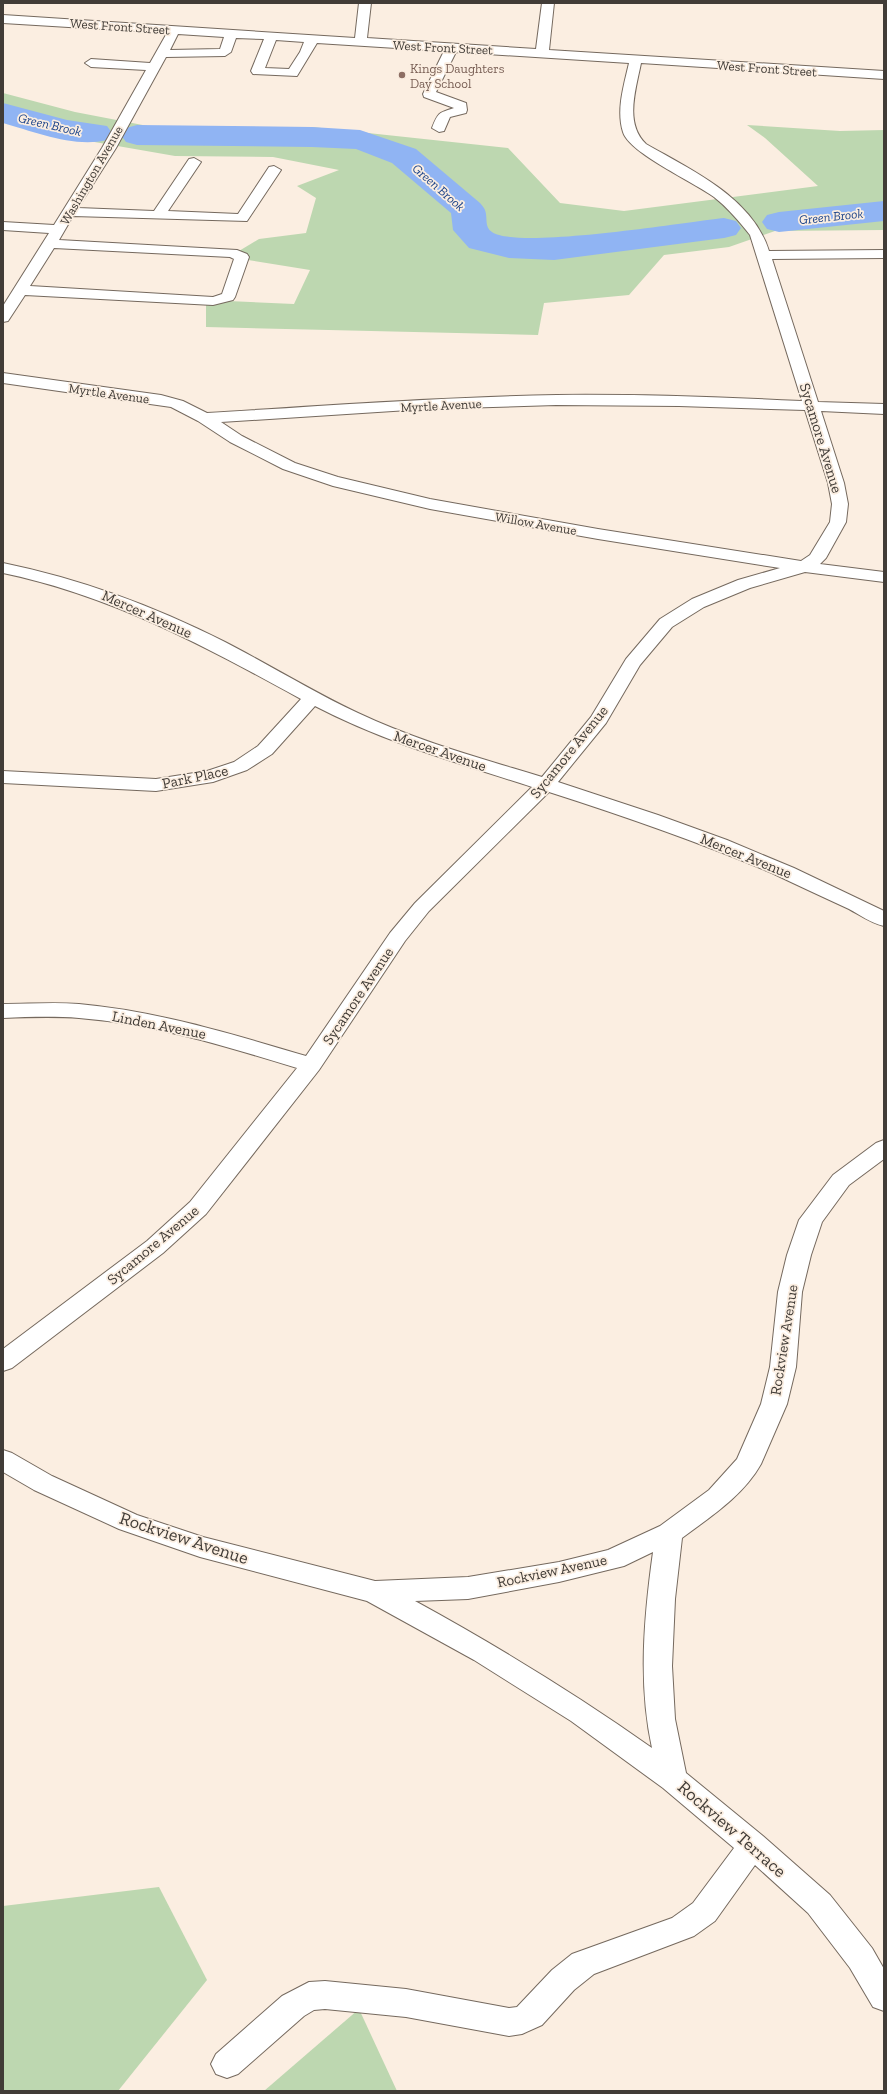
<svg xmlns="http://www.w3.org/2000/svg" width="887" height="2094" viewBox="0 0 887 2094" font-family="'Zilla Slab',serif">
<style>
.green{fill:#bdd7b0}
.lines{fill:none;stroke-linecap:round;stroke-linejoin:round}
.river{fill:#90b4f3;fill-rule:evenodd}
.minor-casing{stroke:#75695e;stroke-width:2}
.minor{fill:#fff;fill-rule:evenodd}
.education-dot{fill:#8d6e63;stroke:#fbeee1;stroke-width:1.5}
.labels{text-anchor:middle;stroke-width:3.5;stroke-linejoin:round;paint-order:stroke}
.far-street-label{font-size:13px;fill:#413c37;stroke:#fbeee1}
.far-education-label{font-size:13px;fill:#785e54;stroke:#fbeee1;text-anchor:start}
.far-water-label{font-size:13px;font-style:italic;fill:#194188;stroke:#fbeee1}
.street-label{font-size:15px;fill:#413c37;stroke:#fbeee1}
.near-street-label{font-size:18px;fill:#413c37;stroke:#fbeee1}
</style>
<rect width="100%" height="100%" fill="#fbeee1"/>
<g class="green">
<polygon points="3,93 75,112 153,127 191,131 312,127 508,148 560,203 624,211 818,186 765,138 747,125 840,131 884,130 884,230 775,231 729,247 664,255 629,295 544,303 538,335 206,327 206,300 294,304 310,270 229,257 259,239 306,233 316,198 297,186 339,170 273,157 175,156 60,136 3,120"/>
<polygon points="159,1887 207,1980 118,2091 3,2091 3,1906"/>
<polygon points="359,2009 397,2091 264,2091"/>
</g>
<g class="lines">
<g class="river">
<path d="M3,103L67,120L107,126L112,133L107,140C74,148 35,132 3,123Z"/>
<path d="M137,125L312,127L360,130L416,149L480,203C482,205 484,208 485,210C488,218 484,227 492,232C518,250 685,222 724,218L736,221L741,228L736,235L724,238L554,260L509,258L469,248L453,230L451,213L392,163L356,149L312,147L137,145L126,142L121,135L126,128Z"/>
<polygon points="884,201 884,221 779,232 767,229 762,222 767,215 779,212"/>
</g>
<defs>
<g id="minor">
<path d="M359,3H371L367,38L536,49L542,3H554L549,50L884,71V79L641,63C636,89 624,123 646,144C691,170 752,197 769,251L884,250V258L772,259L818,402L884,404V414L821,411L844,483L848,504L846,522L826,558L820,564L884,572V582L805,572L750,588L704,607L672,627L640,665L606,723L558,782L658,815L727,840L794,868L884,911V926C871,923 860,915 849,909C823,897 797,885 772,873C699,842 624,816 549,792L429,911L405,941L319,1070L206,1214L163,1253L12,1368L3,1371V1349L147,1241L190,1202L297,1068C225,1046 154,1024 79,1018C54,1016 28,1017 3,1018V1004C28,1004 54,1002 79,1004C157,1011 232,1034 306,1056L390,933L415,903L532,787C458,763 384,742 315,706L272,754L247,770L213,782L156,791L3,783V771L156,779L207,771L234,762L258,746L301,699C204,646 113,596 3,573V563C81,579 154,606 225,642C270,665 313,692 358,713C417,741 480,758 542,777L591,717L626,659L660,619L692,599L738,580L780,568L598,539L430,509L333,486L283,469L230,442L198,421L171,407L3,383V373L161,395L183,401L207,413C323,406 440,397 557,395C639,394 720,397 802,401L750,235C739,221 728,208 714,197C694,182 629,153 623,132C616,110 624,85 629,63L456,52L436,92L466,103L467,110L466,113L450,117L444,131L439,132L432,128C438,113 438,113 454,108L424,97L423,94L444,51L317,43L297,76L253,74L251,71L264,39L236,38L231,52L225,56L166,57L116,148L78,208L154,211L189,159L194,158L201,162L168,211L238,214L269,167L274,166L281,170L247,221L73,216L59,240L237,250L247,254L249,257L235,297L233,300L213,305L25,295L8,321L3,322V306L49,233L3,230V222L54,225L102,148L146,70L91,67L85,63L91,59L150,63L167,33L3,23V15L355,38ZM178,34L224,37L220,49L170,50ZM276,40L304,42L300,52L289,69L265,68ZM54,248L230,257L234,259L222,294L213,297L30,286ZM556,405L679,406L805,410L828,483L832,504L830,522L810,555L801,561L598,529L430,499L338,477L295,463L242,436L221,422L424,409Z"/>
<path d="M884,1140V1159L849,1185L822,1222L811,1255L802,1292L796,1367L787,1404L761,1464C743,1496 710,1517 682,1538L675,1599L672,1666L675,1719L686,1773L763,1836L830,1895L872,1948L884,1969V2011L873,2007L850,1968L808,1913L755,1865L715,1921L694,1936L594,1974L574,1990L542,2025L522,2034L509,2036L406,2017L325,2009L314,2010L304,2016L238,2074L227,2078L216,2074L211,2064L216,2054L282,1996L309,1982L325,1981L406,1989L509,2008L517,2007L552,1970L572,1954L672,1918L693,1903L734,1848L663,1788L571,1721L474,1660L367,1601L200,1557L119,1529L34,1490L3,1472V1450L12,1453L52,1476L137,1515L203,1537L375,1581L468,1577L559,1562L608,1550L660,1526L709,1490L737,1459L761,1404L770,1367L778,1292L787,1255L799,1220L833,1175L876,1143ZM653,1552C644,1617 638,1684 652,1748C576,1694 497,1646 415,1601L468,1599L559,1582L624,1566Z"/>
</g>
</defs>
<use href="#minor" class="minor-casing"/>
<use href="#minor" class="minor"/>
</g>
<circle class="education-dot" cx="402" cy="75" r="4"/>
<g class="labels">
<g class="far-street-label">
<text transform="translate(120 26) rotate(4)" y="5">West Front Street</text>
<text transform="translate(443 47) rotate(3)" y="5">West Front Street</text>
<text transform="translate(767 68) rotate(4)" y="5">West Front Street</text>
<text transform="translate(91 175) rotate(-60)" y="5">Washington Avenue</text>
<text transform="translate(109 393) rotate(8)" y="5">Myrtle Avenue</text>
<text transform="translate(441 405) rotate(-3)" y="5">Myrtle Avenue</text>
<text transform="translate(536 523) rotate(10)" y="5">Willow Avenue</text>
</g>
<g class="far-education-label">
<text x="410" y="73">Kings Daughters<tspan x="410" dy="15">Day School</tspan></text>
</g>
<g class="far-water-label">
<text transform="translate(50 124) rotate(13)" y="5">Green Brook</text>
<text transform="translate(439 187) rotate(41)" y="5">Green Brook</text>
<text transform="translate(831 216) rotate(-6)" y="5">Green Brook</text>
</g>
<g class="street-label">
<text transform="translate(821 438) rotate(73)" y="5">Sycamore Avenue</text>
<text transform="translate(147 614) rotate(24)" y="5">Mercer Avenue</text>
<text transform="translate(440 751) rotate(19)" y="5">Mercer Avenue</text>
<text transform="translate(569 752) rotate(-51)" y="5">Sycamore Avenue</text>
<text transform="translate(195 777) rotate(-12)" y="5">Park Place</text>
<text transform="translate(746 856) rotate(22)" y="5">Mercer Avenue</text>
<text transform="translate(358 996) rotate(-56)" y="5">Sycamore Avenue</text>
<text transform="translate(159 1025) rotate(11)" y="5">Linden Avenue</text>
<text transform="translate(153 1245) rotate(-40)" y="5">Sycamore Avenue</text>
<text transform="translate(784 1340) rotate(-81)" y="5">Rockview Avenue</text>
<text transform="translate(552 1571) rotate(-12)" y="5">Rockview Avenue</text>
</g>
<g class="near-street-label">
<text transform="translate(184 1538) rotate(18)" y="6">Rockview Avenue</text>
<text transform="translate(732 1829) rotate(41)" y="6">Rockview Terrace</text>
</g>
</g>
<rect width="887" height="2094" fill="none" stroke="#413c37" stroke-width="8"/>
</svg>
